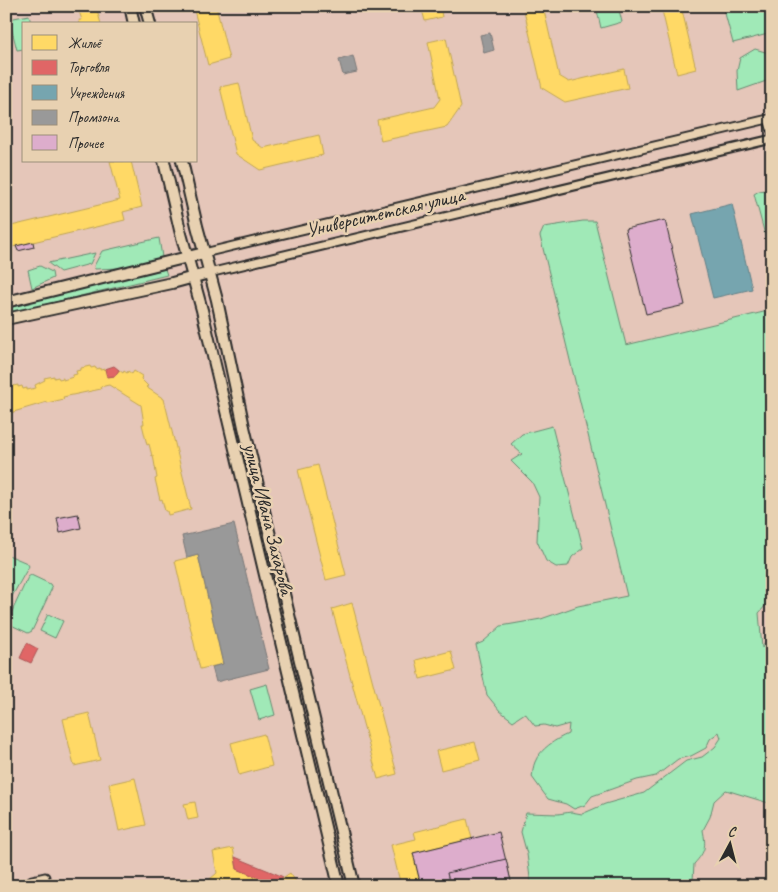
<svg xmlns="http://www.w3.org/2000/svg" width="778" height="892" viewBox="0 0 778 892" font-family="Caveat,sans-serif">
<style>
.green{fill:#a0e9b7;stroke:#668a71}
.homes{fill:#ffd966;stroke:#bfa554}
.shops{fill:#e06666;stroke:#aa5454}
.public{fill:#76a5af;stroke:#608087}
.industry{fill:#999;stroke:#787878}
.building{fill:#ddadcc;stroke:#2b2b2b}
.lines{fill:none;stroke-linecap:round;stroke-linejoin:round}
.minor-casing{stroke:#2b2b2b;stroke-width:11}
.secondary-casing{stroke:#2b2b2b;stroke-width:14}
.minor{stroke:#e8d1b1;stroke-width:7}
.secondary{stroke:#e8d1b1;stroke-width:10}
.labels{text-anchor:middle;stroke-width:5;stroke-linejoin:round;paint-order:stroke}
.street-label{font-size:20px;fill:#2b2b2b;stroke:#e8d1b1}
</style>
<rect width="100%" height="100%" fill="#e5c6b9"/>
<filter id="ink" filterUnits="userSpaceOnUse"><feTurbulence type="fractalNoise" baseFrequency=".02" numOctaves="2"/><feDisplacementMap in="SourceGraphic" scale="10" xChannelSelector="R" yChannelSelector="G"/><feConvolveMatrix kernelMatrix="1 2 1 2 8 2 1 2 1" color-interpolation-filters="sRGB"/></filter>
<g filter="url(#ink)">
<g class="green">
<polygon points="596,6 618,6 622,22 601,28"/>
<polygon points="723,6 772,6 772,33 733,43"/>
<polygon points="29,15 31,24 24,24 24,49 17,50 9,19"/>
<polygon points="755,49 772,54 772,79 738,91 737,71 740,58"/>
<polygon points="772,189 772,261 754,194 759,191"/>
<path d="M583,221H595L626,345L772,310V437L767,457L772,477V609L766,605L759,613L762,648L772,631V804L726,790L714,801L710,817L703,830C706,846 706,851 694,864L693,880L688,886H531L527,854L521,832L526,813L558,814L571,812L582,814L605,804L644,793L686,761L702,757L715,747L721,738L719,732L710,739L706,748L691,756L678,759L656,776L637,780L592,796L585,805L574,809L566,804L548,799L532,777C533,772 533,766 535,762C540,749 556,739 568,734L569,724L555,728L544,725L535,726L525,713L513,721L500,711L487,695L476,645L483,642L501,626L541,619L578,606L627,596L540,236L544,227Z"/>
<polygon points="159,238 162,257 120,268 95,269 94,266 102,251"/>
<polygon points="95,253 90,264 60,272 48,263"/>
<polygon points="40,266 52,272 53,278 32,288 28,270"/>
<polygon points="165,269 167,275 6,314 6,307"/>
<polygon points="552,426 583,548 572,557 568,566 556,567 546,561 537,541 539,497 532,482 511,461 522,454 511,444 522,434"/>
<polygon points="6,554 27,563 29,566 6,607"/>
<polygon points="31,575 50,584 52,588 32,631 28,633 9,624 8,620 28,577"/>
<polygon points="48,614 63,621 55,638 40,631"/>
<polygon points="267,684 275,715 259,720 250,689"/>
</g>
<g class="homes">
<polygon points="75,6 96,6 101,24 80,24 79,20 82,20 79,11 76,11"/>
<polygon points="193,6 216,6 229,59 208,65"/>
<polygon points="421,6 440,6 442,17 425,21"/>
<polygon points="523,6 543,6 559,76 569,82 624,69 628,88 565,102 542,88"/>
<polygon points="661,6 681,6 696,69 677,74"/>
<polygon points="446,38 461,107 447,127 381,141 377,120 434,107 440,99 428,42"/>
<polygon points="239,83 252,140 263,148 319,135 323,155 260,170 236,154 220,87"/>
<polygon points="110,161 131,161 142,207 123,212 125,220 12,247 7,227 120,200"/>
<polygon points="90,366 91,368 95,367 96,369 100,368 100,370 105,369 107,377 115,376 119,370 123,373 124,371 127,373 128,371 132,374 134,371 142,376 141,379 148,386 146,387 164,399 191,509 168,515 167,511 165,511 162,499 160,500 155,479 157,478 153,455 152,456 149,444 147,445 142,424 144,424 141,405 109,385 100,387 101,389 63,397 64,399 47,403 47,402 10,413 10,410 6,411 6,390 9,389 8,387 18,385 18,387 22,386 23,389 27,388 27,390 36,388 35,385 45,380 44,378 54,376 54,378 58,377 59,379 63,378 63,380 73,377 73,375 77,374 76,371 81,370 81,368"/>
<polygon points="318,465 346,575 326,580 298,470"/>
<polygon points="198,555 223,664 200,669 175,561"/>
<polygon points="352,603 397,774 378,779 332,609"/>
<polygon points="451,651 456,670 420,679 416,660"/>
<polygon points="89,713 100,760 74,766 63,719"/>
<polygon points="264,734 272,766 239,775 231,743"/>
<polygon points="475,742 480,760 441,770 436,751"/>
<polygon points="135,778 146,825 119,831 109,784"/>
<polygon points="195,802 198,818 188,820 184,804"/>
<polygon points="467,819 472,839 413,853 421,886 401,886 391,845 416,839 414,832"/>
<polygon points="233,848 237,869 255,876 252,886 202,886 217,873 213,852"/>
<polygon points="290,873 299,886 252,886 255,876 274,884"/>
</g>
<g class="shops">
<polygon points="114,366 119,370 115,376 107,377 105,369"/>
<polygon points="27,643 38,649 31,663 20,658"/>
<polygon points="235,857 279,875 283,877 274,884 237,869"/>
</g>
<polygon class="public" points="732,204 752,289 713,298 692,214"/>
<g class="industry">
<polygon points="490,33 494,50 484,53 480,35"/>
<polygon points="353,56 357,72 343,75 339,60"/>
<polygon points="234,524 269,669 216,682 212,667 223,664 198,555 187,558 182,536"/>
</g>
<g class="building">
<polygon points="665,220 685,305 646,314 625,229"/>
<polygon points="33,242 34,247 18,251 16,246"/>
<polygon points="78,514 81,528 60,533 57,518"/>
<polygon points="499,832 512,886 421,886 413,853"/>
<polygon points="506,859 512,886 450,886 447,873"/>
</g>
<g class="lines">
<defs>
<g id="minor">
<polyline points="204,253 768,119 772,132"/>
<polyline points="209,273 772,139"/>
<polyline points="23,886 32,880 45,877"/>
</g>
<g id="secondary">
<polyline points="130,6 134,24"/>
<polyline points="145,6 150,24"/>
<polyline points="164,161 180,230 202,310 339,886"/>
<polyline points="182,161 197,226 217,300 244,427 354,886"/>
<polyline points="6,302 204,253"/>
<polyline points="6,319 172,283 209,273"/>
</g>
</defs>
<use href="#minor" class="minor-casing"/>
<use href="#secondary" class="secondary-casing"/>
<use href="#minor" class="minor"/>
<use href="#secondary" class="secondary"/>
</g>
</g>
<g class="labels">
<g class="street-label">
<text transform="translate(385 212) rotate(-13)" y="7">Университетская улица</text>
<text transform="translate(269 519) rotate(76)" y="7">улица Ивана Захарова</text>
</g>
</g>
<rect width="778" height="892" fill="none" stroke="#e8d1b1" stroke-width="25"/>
<rect x="12" y="12" width="753" height="867" fill="none" stroke="#2b2b2b" stroke-width="2" filter="url(#ink)"/>
<rect x="22" y="22" width="175" height="140" fill="#e8d1b1" stroke="#9c8f7b"/>
<rect x="32" y="35" width="25" height="15" fill="#ffd966" stroke="#9c8f7b"/>
<text x="68" y="48" font-size="15" fill="#2b2b2b">Жильё</text>
<rect x="32" y="60" width="25" height="15" fill="#e06666" stroke="#9c8f7b"/>
<text x="68" y="72" font-size="15" fill="#2b2b2b">Торговля</text>
<rect x="32" y="85" width="25" height="15" fill="#76a5af" stroke="#9c8f7b"/>
<text x="68" y="98" font-size="15" fill="#2b2b2b">Учреждения</text>
<rect x="32" y="110" width="25" height="15" fill="#999999" stroke="#9c8f7b"/>
<text x="68" y="122" font-size="15" fill="#2b2b2b">Промзона</text>
<rect x="32" y="135" width="25" height="15" fill="#ddadcc" stroke="#9c8f7b"/>
<text x="68" y="148" font-size="15" fill="#2b2b2b">Прочее</text>
<g transform="translate(730 844) rotate(7)" stroke="#e8d1b1" stroke-width="4" paint-order="stroke">
<path d="M0-4L9 19L0 12L-9 19Z" fill="#2b2b2b"/>
<text y="-8" font-size="14" font-weight="bold" text-anchor="middle" fill="#2b2b2b">С</text>
</g>
</svg>
